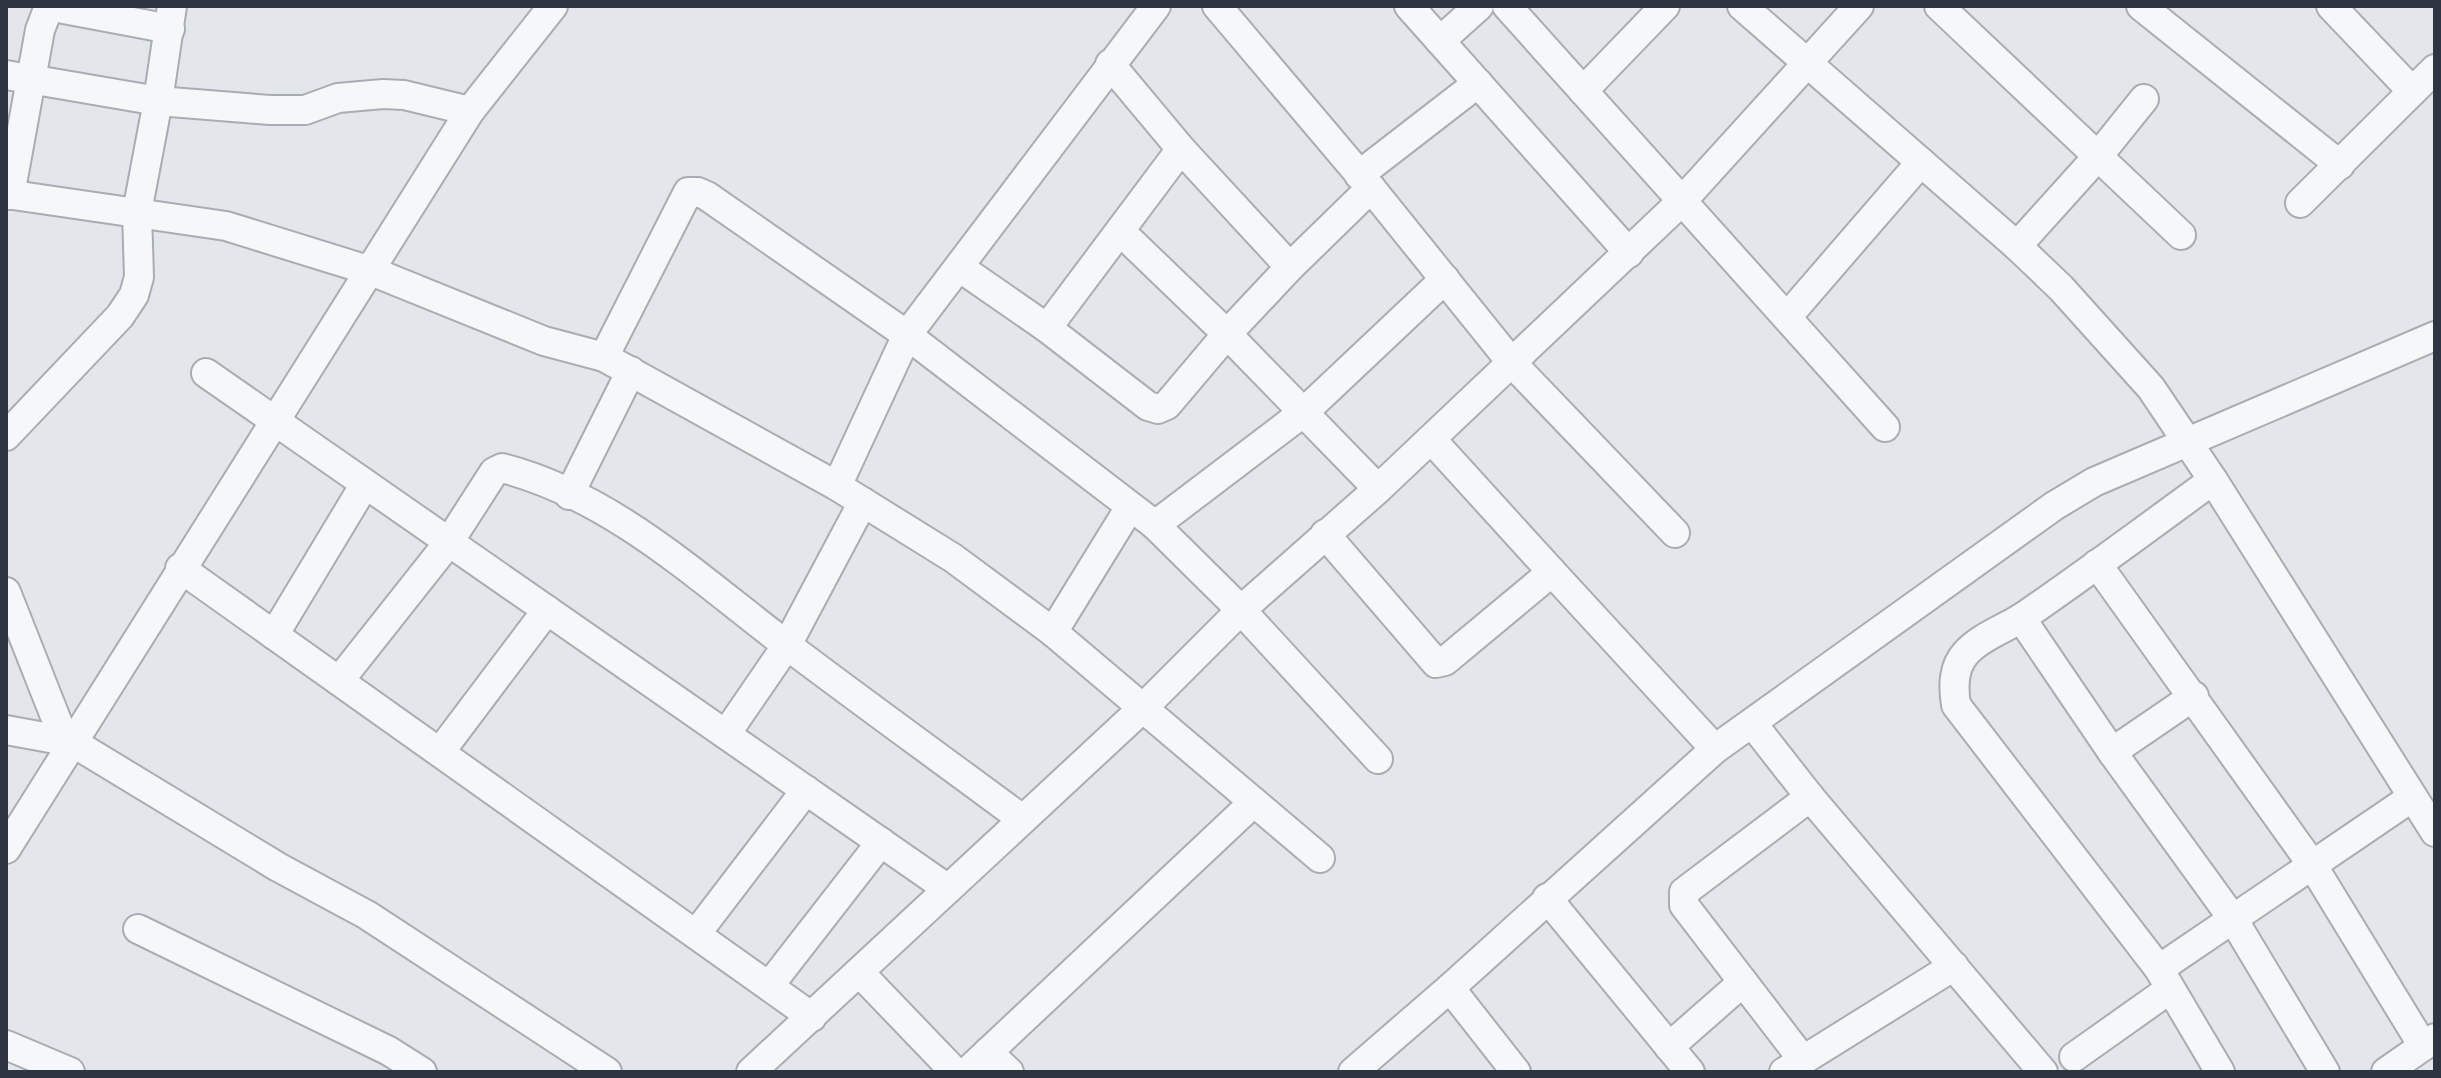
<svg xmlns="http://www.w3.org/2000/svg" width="2441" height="1078" viewBox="0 0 2441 1078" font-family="Figtree,sans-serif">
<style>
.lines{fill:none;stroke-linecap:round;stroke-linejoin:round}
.minor-casing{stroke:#a8adb4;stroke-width:32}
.minor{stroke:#f6f7f9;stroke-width:28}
</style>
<rect width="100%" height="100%" fill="#e3e6ea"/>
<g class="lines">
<defs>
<g id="minor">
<polyline points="1217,6 1371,188 1512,363 1675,533"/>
<polyline points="1409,6 1629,253"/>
<polyline points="1507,6 1885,427"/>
<polyline points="1742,6 2017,246 2061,288 2151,388 2213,480 2435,832"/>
<polyline points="1939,6 2181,235"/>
<polyline points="2141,6 2340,165"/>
<polyline points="2331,6 2412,91"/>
<polyline points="1440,41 1479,6"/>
<polyline points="6,75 158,101 270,110 305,110 338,98 383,94 404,95 470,111"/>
<polyline points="1583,91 1665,6"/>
<polyline points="1359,175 1478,83"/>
<polyline points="6,194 226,226 371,271 544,341 604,357 837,486 953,558 1053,632 1320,858"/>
<polyline points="10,195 40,30 48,9 53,7 170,29"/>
<polyline points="2300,203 2435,69"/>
<polyline points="1120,231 1227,334 1378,489"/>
<polyline points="2017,246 2099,155 2144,99"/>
<polyline points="959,267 1047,328 1148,406 1158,409 1167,405 1227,334 1290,267 1181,149 1110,64"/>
<polyline points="1290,267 1371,188"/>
<polyline points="1787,317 1921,162"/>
<polyline points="1047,328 1181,149"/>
<polyline points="604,357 688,192 698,192 707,196 907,335 1155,525 1241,610 1378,759"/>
<polyline points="206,373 948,889"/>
<polyline points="6,436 120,316 134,295 139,277 137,212 158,101 172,6"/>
<polyline points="1431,439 1552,572"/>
<path d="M2213,480C2150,526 2087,573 2023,617C2006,628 1980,637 1966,653C1953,667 1953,686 1956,705L2159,969L2220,1072"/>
<polyline points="837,486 907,335 1156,6"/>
<polyline points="569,495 631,371"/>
<polyline points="1155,525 1304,412 1445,279"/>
<polyline points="1325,534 1436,663 1445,661 1552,572 1715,749"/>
<polyline points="2097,564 2313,866 2423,1046"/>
<polyline points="180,568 812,1017"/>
<polyline points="6,592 64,739"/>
<polyline points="2021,618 2112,752"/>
<polyline points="1053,632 1130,507"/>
<polyline points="274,635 365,484"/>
<path d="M339,681L449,542L494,472L502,468C614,497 699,579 788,646C866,705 944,761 1022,819"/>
<polyline points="2194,696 2112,752 2233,919 2325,1072"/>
<polyline points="1752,723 1810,797 2043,1072"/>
<polyline points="6,730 72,742 278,867 367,915 607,1072"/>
<polyline points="726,734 787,645 863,502"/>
<polyline points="440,752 547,610"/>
<polyline points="6,849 470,111 553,6"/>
<polyline points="1547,898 1690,1072"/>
<polyline points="138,929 389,1051 422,1072"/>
<polyline points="696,934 806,790"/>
<polyline points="2159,969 2411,798"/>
<polyline points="859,972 955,1072"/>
<polyline points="769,986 881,842"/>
<polyline points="1450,988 1516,1072"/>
<polyline points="6,1045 70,1072"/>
<polyline points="1669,1047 1743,982"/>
<polyline points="988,1052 1009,1072"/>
<polyline points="2074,1057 2170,989"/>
<polyline points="1803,1060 1684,905 1684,892 1810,797"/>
<polyline points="751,1072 1144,707 1241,610 1378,489 1682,201 1859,6"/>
<polyline points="967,1072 1254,802"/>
<polyline points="1353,1072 1450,988 1715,749 2054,506 2094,482 2435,336"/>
<polyline points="1784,1072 1954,966"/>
<polyline points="2386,1072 2435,1038"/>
</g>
</defs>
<use href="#minor" class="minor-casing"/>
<use href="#minor" class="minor"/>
</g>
<rect width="2441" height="1078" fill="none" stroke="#2c3541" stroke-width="16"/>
</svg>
